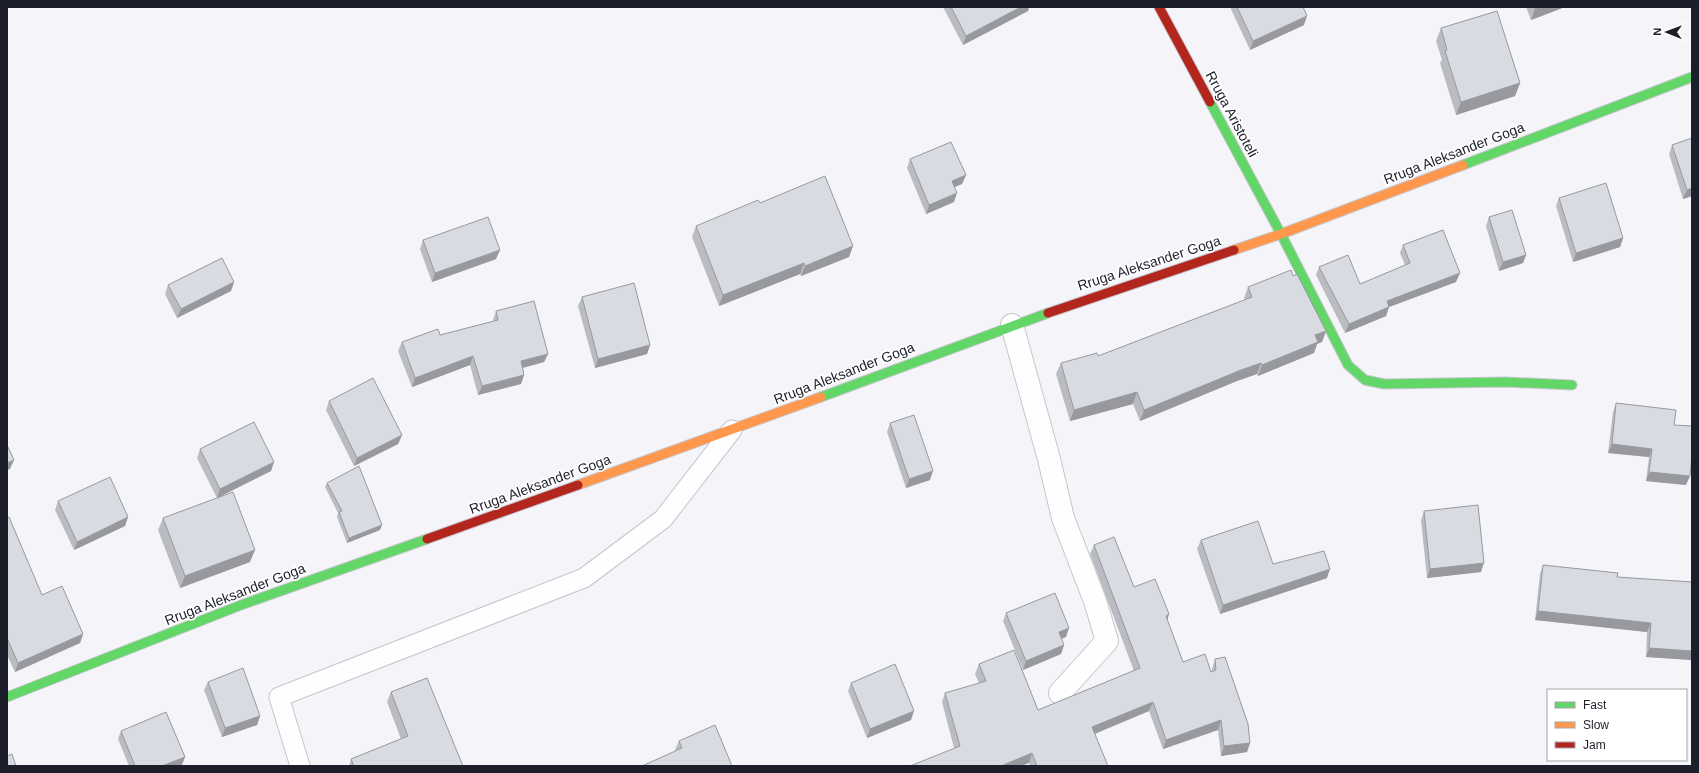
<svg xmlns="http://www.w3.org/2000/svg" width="1699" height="773" font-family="Arial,sans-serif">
<rect width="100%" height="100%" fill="#f5f5f9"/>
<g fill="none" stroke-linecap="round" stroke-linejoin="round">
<g stroke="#c5c6cd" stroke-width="21">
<polyline id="lane" points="300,766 279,697 584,578 663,519 732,430"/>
</g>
<g stroke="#c5c6cd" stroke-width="24">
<polyline id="street" points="1012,325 1049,459 1063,518 1095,601 1107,641 1060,693"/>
</g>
<g stroke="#c5c6cd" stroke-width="11">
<g id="fast">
<polyline points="1210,102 1281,234 1348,365 1365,380 1384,384 1505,382 1572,385"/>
<polyline points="1463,165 1692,77"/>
<polyline points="821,397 1048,313"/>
<polyline points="7,697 241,605 427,539"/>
</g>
</g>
<g stroke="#c5c6cd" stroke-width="11">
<g id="slow">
<polyline points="1234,250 1281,234 1463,165"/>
<polyline points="578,485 821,397"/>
</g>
</g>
<g stroke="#c5c6cd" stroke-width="11">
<g id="jam">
<polyline points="1159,7 1210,102"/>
<polyline points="1048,313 1234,250"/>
<polyline points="427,539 578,485"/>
</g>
</g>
<use href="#lane" stroke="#fefefe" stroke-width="19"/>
<use href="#street" stroke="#fefefe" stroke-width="22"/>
<use href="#fast" stroke="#63d668" stroke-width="9"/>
<use href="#slow" stroke="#ff974d" stroke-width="9"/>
<use href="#jam" stroke="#b3261e" stroke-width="9"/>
</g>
<g fill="#bbbcc2">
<polygon points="943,7 1029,7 1028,11 963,45"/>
<polygon points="1230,7 1303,7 1304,25 1250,50"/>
<polygon points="1526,7 1565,7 1531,20"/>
<polygon points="1441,28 1520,83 1515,96 1456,115 1440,63 1442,60 1436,41"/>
<polygon points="1672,145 1692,196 1683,199 1669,154"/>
<polygon points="910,159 966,175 962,184 955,187 954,202 926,214 907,168"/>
<polygon points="1559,198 1623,238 1620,247 1573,262 1556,206"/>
<polygon points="760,203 853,246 849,257 801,276 800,274 719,306 692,237 696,226"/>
<polygon points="1489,217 1526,255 1523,263 1499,271 1486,226"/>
<polygon points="423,240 496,259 432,282 420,249"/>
<polygon points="1403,245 1456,282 1389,307 1386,316 1345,333 1316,275 1319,267 1360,284 1405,265 1400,253"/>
<polygon points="1293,276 1326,331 1322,342 1317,344 1314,353 1258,376 1257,374 1237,381 1140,421 1133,404 1070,421 1056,374 1061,363 1098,356 1245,300 1244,298 1248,287"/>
<polygon points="234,282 231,291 177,318 165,294 168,285"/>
<polygon points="582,297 650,345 647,354 595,368 578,306"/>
<polygon points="496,311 548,354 544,362 523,368 524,375 521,384 478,395 470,365 412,387 398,351 402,342 440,335 494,321 493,320"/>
<polygon points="329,401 402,435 398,444 354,466 326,410"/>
<polygon points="1616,403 1674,425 1686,485 1646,481 1649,457 1608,453 1613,412"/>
<polygon points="890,423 930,480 906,488 887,432"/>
<polygon points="200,449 274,462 271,471 221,496 250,562 180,588 158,530 163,518 217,498 197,458"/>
<polygon points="327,483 380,530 347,543 337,517 338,513 325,487"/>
<polygon points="58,501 128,517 125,526 74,550 55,510"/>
<polygon points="1424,511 1481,572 1427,578 1421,520"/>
<polygon points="7,518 42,595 83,634 80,643 15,672 7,655"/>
<polygon points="1201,540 1273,564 1327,578 1220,614 1197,549"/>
<polygon points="1094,545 1134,587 1169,614 1167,620 1183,662 1211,672 1212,672 1212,669 1215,659 1250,743 1247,752 1221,756 1218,730 1163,749 1149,711 1095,734 1108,766 1030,766 1029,763 954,748 942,702 945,693 979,683 975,674 979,664 1038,710 1134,671 1090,554"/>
<polygon points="1543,565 1617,577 1692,582 1692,660 1646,657 1647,632 1535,620 1540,574"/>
<polygon points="1006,613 1066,637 1061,639 1064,645 1061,654 1023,670 1003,621"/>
<polygon points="208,682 260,716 257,725 222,737 204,690"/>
<polygon points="851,683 911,720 867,738 848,691"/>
<polygon points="391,692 463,766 349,766 351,759 401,739 387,702"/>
<polygon points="121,731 182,765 179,766 129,766 118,739"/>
<polygon points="679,741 732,766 676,751 675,750"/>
</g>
<g fill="#98999e">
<polygon points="1021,7 1029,7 1028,11 963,45 966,36"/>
<polygon points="1540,7 1565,7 1531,20 1535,9"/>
<polygon points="1307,16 1304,25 1250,50 1253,41"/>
<polygon points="1520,83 1515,96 1456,115 1461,102"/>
<polygon points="966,175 962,184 949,189 952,181"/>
<polygon points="1692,188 1692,196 1683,199 1687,190"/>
<polygon points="957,193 954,202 926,214 929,205"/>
<polygon points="1623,238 1620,247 1573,262 1576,253"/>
<polygon points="853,246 849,257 801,276 805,266"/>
<polygon points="500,250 496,259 432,282 435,273"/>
<polygon points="1526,255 1523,263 1499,271 1503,262"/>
<polygon points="804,263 800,274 719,306 723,295"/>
<polygon points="1460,273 1456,282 1389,307 1386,316 1345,333 1349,324 1387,301"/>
<polygon points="234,282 231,291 177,318 181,309"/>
<polygon points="1326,331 1322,342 1317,344 1314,353 1258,376 1262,365 1315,335"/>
<polygon points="650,345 647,354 595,368 598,359"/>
<polygon points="548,354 544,362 518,369 521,361"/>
<polygon points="473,356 470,365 412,387 415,378"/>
<polygon points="1261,363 1257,374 1237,381 1140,421 1144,410 1241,370"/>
<polygon points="524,375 521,384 478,395 482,386"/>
<polygon points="1137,392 1133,404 1070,421 1074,410"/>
<polygon points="402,435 398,444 354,466 357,458"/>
<polygon points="1612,444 1652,449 1649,457 1608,453"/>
<polygon points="14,460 10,469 7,470 7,463"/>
<polygon points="274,462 271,471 217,498 220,489"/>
<polygon points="933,471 930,480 906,488 909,479"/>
<polygon points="1649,472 1690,476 1686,485 1646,481"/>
<polygon points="128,517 125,526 74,550 77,542"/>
<polygon points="382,525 380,530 347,543 349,538"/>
<polygon points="255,550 250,562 180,588 185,576"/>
<polygon points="1484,563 1481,572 1427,578 1430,569"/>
<polygon points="1330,569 1327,578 1220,614 1223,605"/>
<polygon points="1538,611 1651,623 1647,632 1535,620"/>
<polygon points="1169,614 1166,624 1166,616"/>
<polygon points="1069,628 1066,637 1055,641 1059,632"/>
<polygon points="83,634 80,643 15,672 18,663"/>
<polygon points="1064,645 1061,654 1023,670 1026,661"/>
<polygon points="1649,648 1692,651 1692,660 1646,657"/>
<polygon points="1153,702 1149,711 1089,736 1092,727"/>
<polygon points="914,711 911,720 867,738 870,729"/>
<polygon points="260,716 257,725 222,737 225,728"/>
<polygon points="1221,720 1218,730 1163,749 1166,740"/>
<polygon points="1250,743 1247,752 1221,756 1224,746"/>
<polygon points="1032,753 1029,763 1021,766 1001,766"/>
<polygon points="185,757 182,765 179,766 162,766"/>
</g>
<g fill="#d9dbe2" stroke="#98999e">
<polygon points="951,7 1021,7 966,36"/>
<polygon points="1237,7 1303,7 1307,16 1253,41"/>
<polygon points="1534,7 1540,7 1535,9"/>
<polygon points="1497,11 1520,83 1461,102 1445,51 1447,50 1441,28"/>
<polygon points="1692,138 1692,188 1687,190 1672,145"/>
<polygon points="951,142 966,175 952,181 957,193 929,205 910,159"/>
<polygon points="825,176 853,246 805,266 804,263 723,295 696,226 758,200 760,203"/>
<polygon points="1606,183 1623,238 1576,253 1559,198"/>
<polygon points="1512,210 1526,255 1503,262 1489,217"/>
<polygon points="488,217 500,250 435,273 423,240"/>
<polygon points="1443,230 1460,273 1387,301 1389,307 1349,324 1319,267 1348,255 1360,284 1410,263 1403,245"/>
<polygon points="222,258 234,282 181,309 168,285"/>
<polygon points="1291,270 1293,276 1297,274 1326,331 1315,335 1318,342 1262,365 1261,363 1241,370 1144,410 1137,392 1074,410 1061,363 1097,353 1098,356 1252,297 1248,287"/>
<polygon points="634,283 650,345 598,359 582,297"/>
<polygon points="534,301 548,354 521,361 524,375 482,386 473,356 415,378 402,342 438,329 440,335 498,320 496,311"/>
<polygon points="373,378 402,435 357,458 329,401"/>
<polygon points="1616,403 1676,410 1674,425 1692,426 1692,455 1690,476 1649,472 1652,449 1612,444"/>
<polygon points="914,415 933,471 909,479 890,423"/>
<polygon points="254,422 274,462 220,489 200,449"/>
<polygon points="7,445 14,460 7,463"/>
<polygon points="359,466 382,525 349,538 339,512 342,511 327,483"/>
<polygon points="110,477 128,517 77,542 58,501"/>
<polygon points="233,492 255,550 185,576 163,518"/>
<polygon points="1478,505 1484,563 1430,569 1424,511"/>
<polygon points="9,517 42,595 62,586 83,634 18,663 7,638 7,518"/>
<polygon points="1258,521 1273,564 1324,551 1330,569 1223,605 1201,540"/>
<polygon points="1114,537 1134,587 1155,579 1169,614 1166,616 1183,662 1205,654 1211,672 1216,670 1215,659 1225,657 1248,724 1250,743 1224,746 1221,720 1166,740 1153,702 1092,727 1108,766 1037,766 1032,753 1001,766 910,766 960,746 945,693 986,681 979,664 1014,650 1038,710 1140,668 1094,545"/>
<polygon points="1543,565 1618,573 1617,577 1692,582 1692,651 1649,648 1651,623 1538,611"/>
<polygon points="1055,593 1069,628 1059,632 1064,645 1026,661 1006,613"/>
<polygon points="895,664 914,711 870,729 851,683"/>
<polygon points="243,668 260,716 225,728 208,682"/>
<polygon points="427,678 463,766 354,766 351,759 408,736 391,692"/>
<polygon points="166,712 185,757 162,766 135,766 121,731"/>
<polygon points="715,725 732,766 642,766 682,748 679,741"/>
<polygon points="12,754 16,766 7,766 7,756"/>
</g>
<g text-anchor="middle" stroke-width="3.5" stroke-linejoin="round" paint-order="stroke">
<g font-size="14" fill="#1c1f2a" stroke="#fff">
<text transform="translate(1232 114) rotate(62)" y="5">Rruga Aristoteli</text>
<text transform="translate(1454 153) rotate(-21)" y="5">Rruga Aleksander Goga</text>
<text transform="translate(1149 263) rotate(-18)" y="5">Rruga Aleksander Goga</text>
<text transform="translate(844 373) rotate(-21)" y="5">Rruga Aleksander Goga</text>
<text transform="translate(540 484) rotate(-20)" y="5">Rruga Aleksander Goga</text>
<text transform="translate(235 594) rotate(-21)" y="5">Rruga Aleksander Goga</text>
</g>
</g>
<rect width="1699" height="773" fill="none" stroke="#1c1f2a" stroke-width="16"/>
<rect x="1547" y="689" width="140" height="72" fill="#ffffff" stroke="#a4a5aa"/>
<rect x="1555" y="702" width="20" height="6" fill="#63d668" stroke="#a4a5aa"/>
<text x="1583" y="709" font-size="12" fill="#1c1f2a">Fast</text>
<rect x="1555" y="722" width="20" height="6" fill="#ff974d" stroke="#a4a5aa"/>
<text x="1583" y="729" font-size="12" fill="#1c1f2a">Slow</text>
<rect x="1555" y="742" width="20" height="6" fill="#b3261e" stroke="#a4a5aa"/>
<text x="1583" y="749" font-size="12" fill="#1c1f2a">Jam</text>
<g transform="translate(1667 32) rotate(271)" stroke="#ffffff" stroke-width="3" paint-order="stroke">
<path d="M0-3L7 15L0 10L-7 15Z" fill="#1c1f2a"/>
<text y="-6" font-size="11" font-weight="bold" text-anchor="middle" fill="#1c1f2a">N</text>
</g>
</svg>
